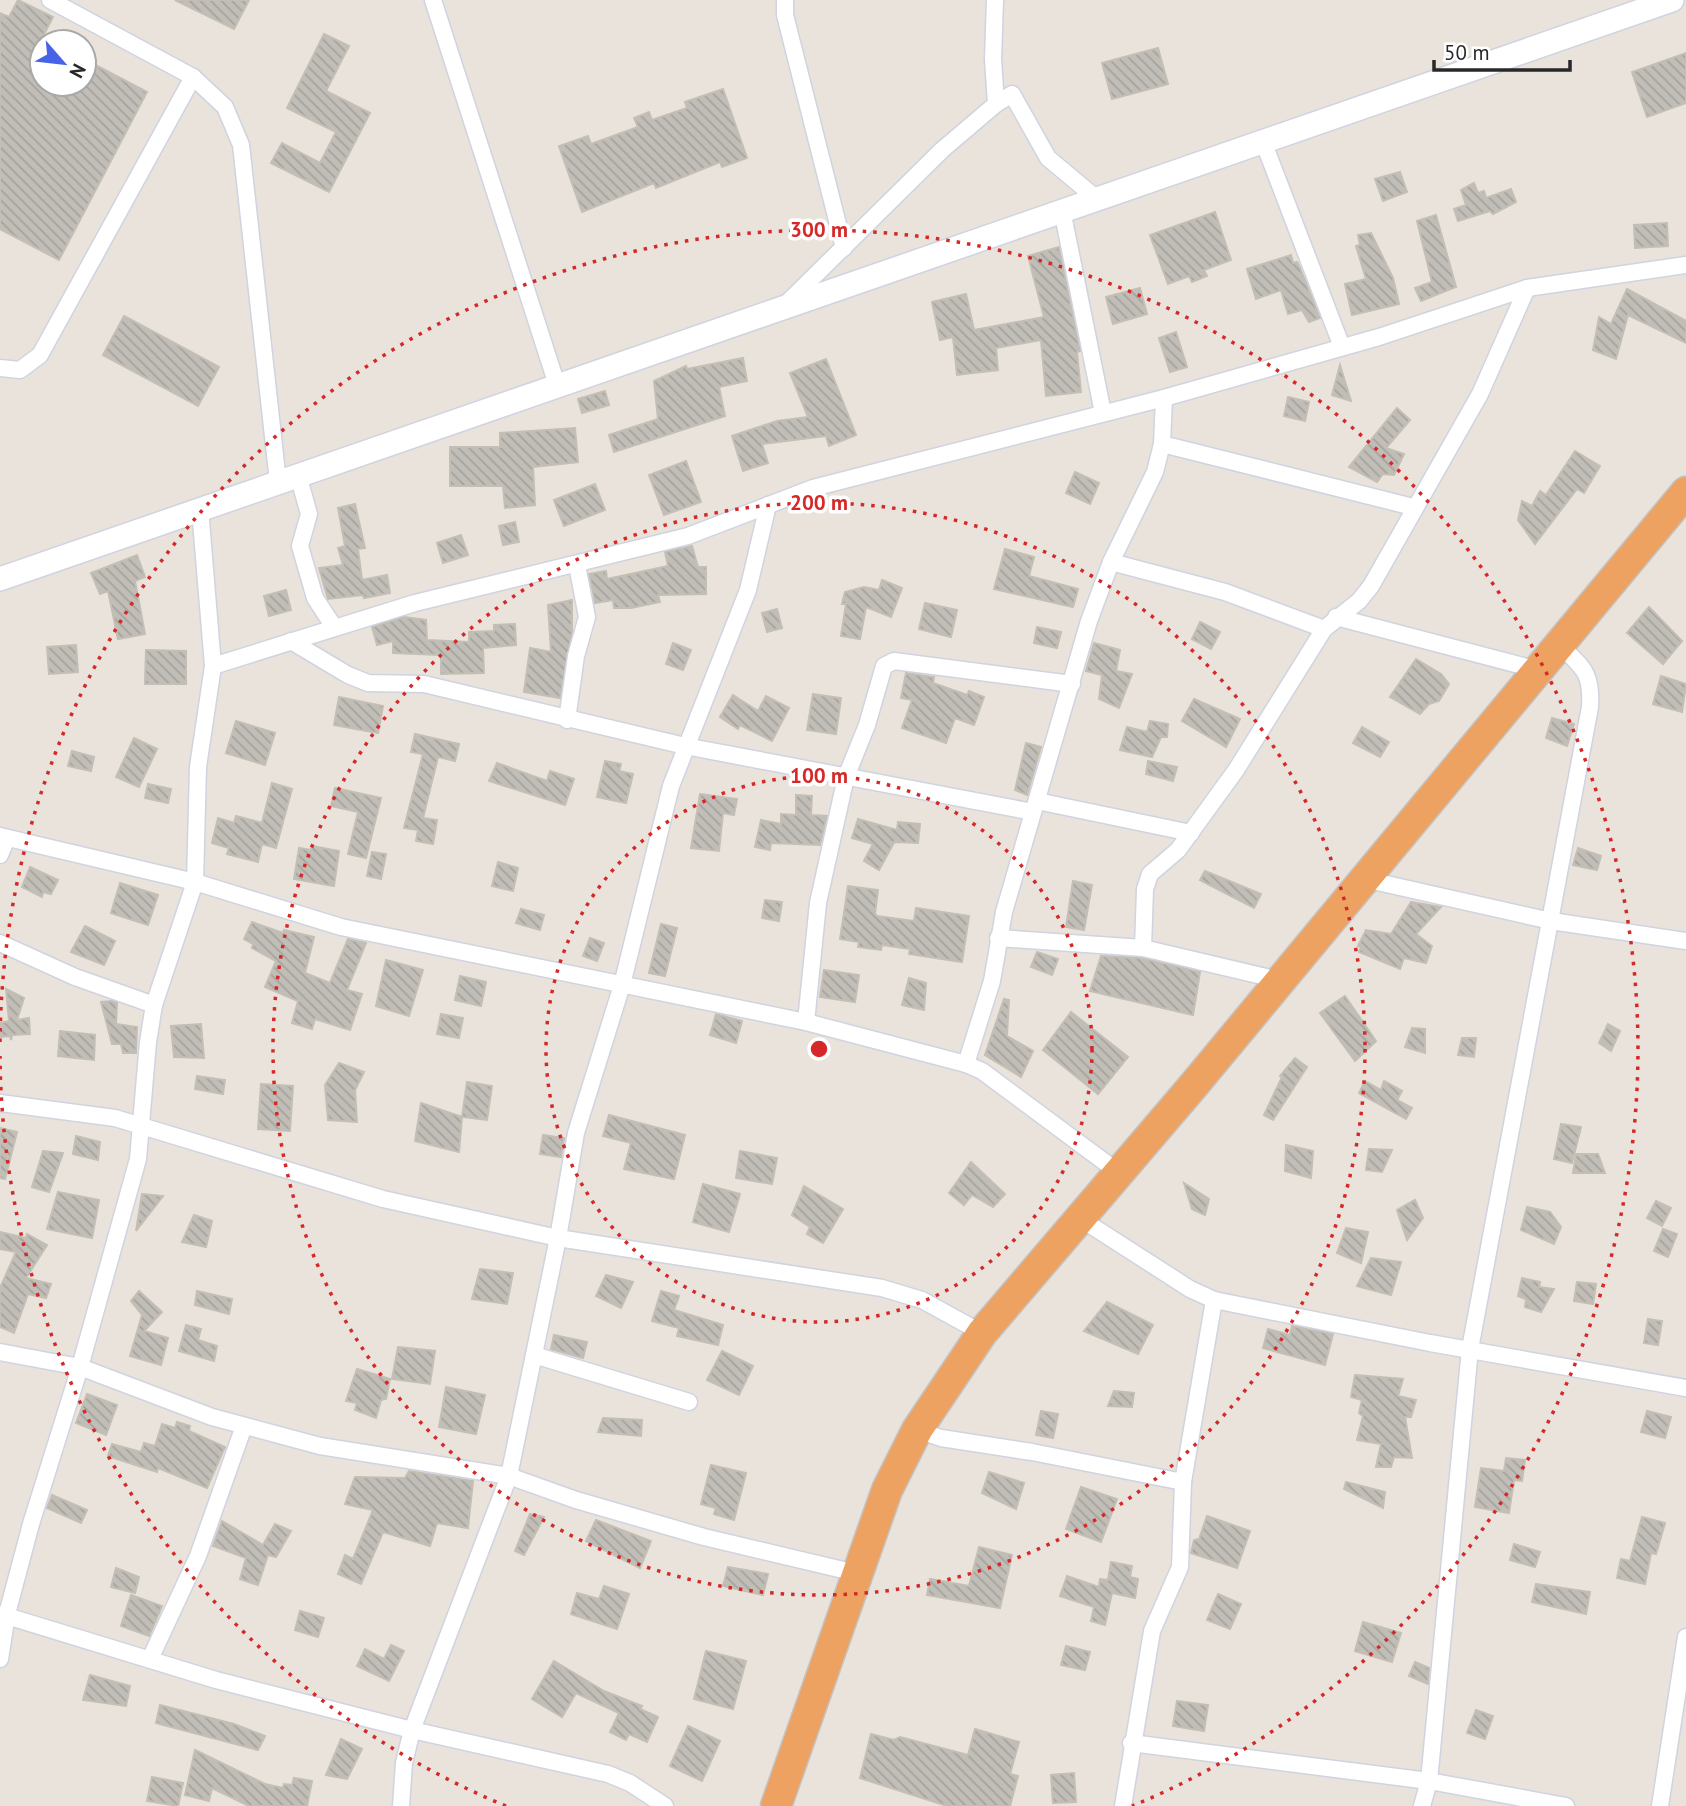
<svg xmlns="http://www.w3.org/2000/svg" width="1686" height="1806" font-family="'PT Sans',sans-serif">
<defs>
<pattern id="building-back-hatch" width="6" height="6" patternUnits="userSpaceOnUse" patternTransform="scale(1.75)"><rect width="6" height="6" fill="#c1bdb7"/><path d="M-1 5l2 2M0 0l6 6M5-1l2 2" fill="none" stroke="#a6a29d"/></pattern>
</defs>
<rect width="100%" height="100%" fill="#e9e3db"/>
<g fill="url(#building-back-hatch)" stroke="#c4bfb5" stroke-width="2">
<polygon points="18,0 53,17 42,38 42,84 84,84 84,59 147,92 59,260 0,229 0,13 9,17"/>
<polygon points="175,0 249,0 234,29"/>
<polygon points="324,34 349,46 326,91 370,113 329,192 271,163 282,143 320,163 336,132 287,108"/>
<polygon points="1158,48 1168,84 1112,99 1102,63"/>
<polygon points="1686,53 1686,103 1647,117 1632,72"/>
<polygon points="723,89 747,158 722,167 720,162 656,188 654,183 582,212 559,146 588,136 591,144 638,127 634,118 649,112 652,120 687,108 685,102"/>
<polygon points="1400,172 1407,192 1383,201 1375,179"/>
<polygon points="1474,183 1478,193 1484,191 1486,198 1511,189 1516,202 1493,214 1490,211 1458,221 1454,209 1466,205 1461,190"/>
<polygon points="1215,212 1231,260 1204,270 1207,276 1192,282 1189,276 1168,284 1150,235"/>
<polygon points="1436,215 1456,287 1421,301 1415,288 1432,282 1417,221"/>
<polygon points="1667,223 1668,246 1635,248 1634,225"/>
<polygon points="1371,233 1393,278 1399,304 1352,315 1345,284 1366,279 1356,246 1360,245 1358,235"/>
<polygon points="1059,247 1080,351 1077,352 1081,392 1046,396 1041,340 996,348 998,370 957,375 953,337 940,340 932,302 966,294 974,330 1044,317 1028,256"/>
<polygon points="1291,255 1293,263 1297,262 1300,268 1320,318 1309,322 1302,310 1288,314 1281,290 1256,299 1247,269"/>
<polygon points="1140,288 1147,314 1113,324 1106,297"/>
<polygon points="1627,289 1686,321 1686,343 1628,315 1616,359 1593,350 1599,317 1611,324"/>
<polygon points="124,316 219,367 198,406 103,355"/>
<polygon points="1176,332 1187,367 1170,372 1159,338"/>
<polygon points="743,358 747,381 719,387 725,416 614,452 609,435 658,419 654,381 686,366 687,369"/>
<polygon points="826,359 856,435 829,446 826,436 762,444 768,463 743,471 732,436 777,421 808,417 790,373"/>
<polygon points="1340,365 1351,401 1332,395"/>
<polygon points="605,391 609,405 582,413 578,399"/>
<polygon points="1288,397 1309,402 1305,421 1284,416"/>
<polygon points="1397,408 1410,420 1386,448 1404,454 1394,475 1383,474 1377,482 1349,467"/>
<polygon points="575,428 578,462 533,467 535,505 505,508 503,486 450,486 450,447 500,447 500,433"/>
<polygon points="1575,451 1600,466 1584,493 1577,489 1535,544 1518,520 1522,501 1532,506 1540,491 1546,495"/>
<polygon points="686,461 701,502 664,515 649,475"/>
<polygon points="1075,472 1099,483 1090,504 1066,493"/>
<polygon points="595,484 605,510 564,526 554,500"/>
<polygon points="355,504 365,548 358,549 362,580 387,575 390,593 364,598 363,595 328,599 319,568 343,565 338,548 345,546 338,508"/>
<polygon points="515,522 519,542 503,545 499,526"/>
<polygon points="461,535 468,555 443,563 437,543"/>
<polygon points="692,546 698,567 706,567 706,594 658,595 660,602 631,608 614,608 613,600 595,603 589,574 606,571 607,579 668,566 665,552"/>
<polygon points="1005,549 1034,557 1029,576 1078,589 1073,607 994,589"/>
<polygon points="137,555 145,577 135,581 145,634 118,639 108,591 100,594 91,573"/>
<polygon points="882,580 902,588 891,617 866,607 860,639 841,636 846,604 842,604 845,592 864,587 879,590"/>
<polygon points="286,590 291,610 269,616 264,596"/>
<polygon points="572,600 572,632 560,698 524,692 530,648 551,652 548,605"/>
<polygon points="925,603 957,610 951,637 919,629"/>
<polygon points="1649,607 1682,641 1663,664 1627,633"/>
<polygon points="777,609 782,628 767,632 762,613"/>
<polygon points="404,617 426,620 427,640 469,642 469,632 494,631 494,625 515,624 516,645 483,648 484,673 441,674 441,655 393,653 393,641 377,645 372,627"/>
<polygon points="1200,622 1220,632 1211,649 1192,639"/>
<polygon points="1037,627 1061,632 1057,648 1034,643"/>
<polygon points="673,643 691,650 683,670 666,664"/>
<polygon points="1094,643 1120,650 1116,671 1132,674 1119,708 1099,699 1102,675 1086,671"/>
<polygon points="76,645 78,672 49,674 47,647"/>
<polygon points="146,650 186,651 186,684 145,684"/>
<polygon points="1416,659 1441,674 1449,684 1439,701 1429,704 1420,714 1390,697"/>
<polygon points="906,673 934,677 933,683 967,695 969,691 984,697 974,725 955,718 946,743 902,728 912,700 901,698"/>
<polygon points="1661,676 1686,684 1682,712 1653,704"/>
<polygon points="813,694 841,698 836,734 807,730"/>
<polygon points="733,695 758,711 766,696 789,708 772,741 740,725 738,729 720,717"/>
<polygon points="339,697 383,706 378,733 334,725"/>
<polygon points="1194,699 1240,719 1226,747 1182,721"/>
<polygon points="1552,718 1574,724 1567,746 1546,738"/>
<polygon points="236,721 275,733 265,765 226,753"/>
<polygon points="1150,721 1168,724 1167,737 1161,737 1152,757 1120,750 1127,727 1147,732"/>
<polygon points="1362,727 1389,742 1380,757 1353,743"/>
<polygon points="415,734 459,744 455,761 438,757 423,818 437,820 433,844 416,841 418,830 404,828 423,754 411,752"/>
<polygon points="134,738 157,749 139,787 116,777"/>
<polygon points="1026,743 1041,747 1027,795 1015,790"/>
<polygon points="72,751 94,757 91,771 68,766"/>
<polygon points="605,761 621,764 619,771 633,774 626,803 597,797"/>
<polygon points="1148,761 1177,767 1173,781 1146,774"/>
<polygon points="497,763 547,781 550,771 574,779 565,805 489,781"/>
<polygon points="272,783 292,789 276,848 262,844 258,862 227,854 229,848 212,843 218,818 234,823 236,816 262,823"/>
<polygon points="148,784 171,789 168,803 145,798"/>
<polygon points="335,788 381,798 366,858 348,854 358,812 331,806"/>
<polygon points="700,794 737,799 734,815 723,813 719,851 691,848"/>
<polygon points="796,795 812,796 811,815 827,816 820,845 771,843 770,850 755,847 761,820 781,824 781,814 796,815"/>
<polygon points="858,819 897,830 898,822 920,824 918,843 896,842 897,837 879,870 864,861 873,844 852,838"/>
<polygon points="312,846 339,851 334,886 294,879 299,848 311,850"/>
<polygon points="1578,848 1601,856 1597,870 1573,865"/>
<polygon points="372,852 386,854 381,879 367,876"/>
<polygon points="498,862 518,868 513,891 492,886"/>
<polygon points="30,867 58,880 51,894 43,892 42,897 22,887"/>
<polygon points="1205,871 1261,894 1254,908 1200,880"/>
<polygon points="1073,881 1092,885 1084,930 1066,927"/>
<polygon points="120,883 158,895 148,925 111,913"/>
<polygon points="848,886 878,890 875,914 877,916 914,921 916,908 969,916 962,962 909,954 910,949 882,945 881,950 858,947 859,942 840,939"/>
<polygon points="765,900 782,902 779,921 762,918"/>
<polygon points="1411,902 1441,907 1416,934 1432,946 1426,963 1404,958 1400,969 1359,952 1361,947 1358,946 1366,930 1391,934"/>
<polygon points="521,909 544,915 540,930 516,923"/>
<polygon points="252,922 283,933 284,930 314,937 305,973 330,983 348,939 366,943 347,990 362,994 350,1030 315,1019 312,1029 292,1023 298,1001 265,987 276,961 252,948 253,944 244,939"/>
<polygon points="661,924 677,928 665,976 649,973"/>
<polygon points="85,926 115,941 104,965 71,952"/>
<polygon points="590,938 604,943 597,961 583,956"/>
<polygon points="1037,952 1058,959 1052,975 1031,967"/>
<polygon points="1101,956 1141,958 1200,972 1193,1015 1090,991"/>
<polygon points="386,960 423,970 409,1016 376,1006"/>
<polygon points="824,970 859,975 855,1002 820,997"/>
<polygon points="460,976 486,982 481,1006 455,1000"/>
<polygon points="909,978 926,983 924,1010 902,1005"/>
<polygon points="6,989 24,998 17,1020 29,1018 30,1034 12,1035 11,1040 10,1036 0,1037 0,1023 9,1021"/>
<polygon points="1345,996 1376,1041 1355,1061 1320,1013"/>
<polygon points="1004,999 1009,1000 1007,1036 1033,1051 1021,1077 985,1055"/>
<polygon points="113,1001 117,1003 116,1024 137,1027 136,1053 123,1053 121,1044 112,1044 101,1002"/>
<polygon points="1071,1012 1128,1057 1098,1094 1043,1050"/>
<polygon points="441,1014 463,1018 459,1038 437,1034"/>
<polygon points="716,1014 742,1021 736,1043 710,1035"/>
<polygon points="201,1024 204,1058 174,1057 171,1026"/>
<polygon points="1608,1024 1620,1031 1611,1051 1599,1043"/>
<polygon points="1412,1028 1425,1029 1425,1053 1405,1047"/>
<polygon points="60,1031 95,1035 94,1060 58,1056"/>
<polygon points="1462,1038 1476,1038 1474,1057 1458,1055"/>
<polygon points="1295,1058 1307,1067 1273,1120 1264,1115 1282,1077 1280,1076"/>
<polygon points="339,1063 364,1072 355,1090 357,1122 328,1120 325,1085"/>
<polygon points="197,1076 225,1080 223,1094 195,1089"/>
<polygon points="1365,1081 1381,1090 1384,1081 1402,1091 1397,1100 1412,1108 1406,1119 1359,1093"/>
<polygon points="467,1082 492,1086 487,1120 462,1117"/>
<polygon points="261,1084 293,1086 290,1131 258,1129"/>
<polygon points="421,1103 462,1117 459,1152 415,1141"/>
<polygon points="609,1115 685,1135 674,1179 624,1169 631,1143 603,1136"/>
<polygon points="1561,1124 1581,1127 1572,1163 1554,1159"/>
<polygon points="0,1128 17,1132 5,1179 0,1178"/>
<polygon points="543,1135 564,1138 561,1157 540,1154"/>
<polygon points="76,1136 100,1142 98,1160 73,1154"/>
<polygon points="1286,1145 1313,1151 1311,1178 1285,1171"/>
<polygon points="1369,1149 1392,1150 1382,1172 1366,1170"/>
<polygon points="43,1151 63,1153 49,1192 32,1187"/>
<polygon points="740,1151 777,1158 772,1184 736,1178"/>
<polygon points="1576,1154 1598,1154 1605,1173 1573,1173"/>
<polygon points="971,1162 1005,1194 993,1207 972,1195 964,1205 949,1193"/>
<polygon points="1184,1183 1209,1199 1205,1215 1192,1209"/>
<polygon points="703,1184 740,1194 729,1232 693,1222"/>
<polygon points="804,1186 843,1209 823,1243 807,1234 810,1227 792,1215"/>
<polygon points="58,1192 99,1200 92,1238 47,1229"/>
<polygon points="142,1194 163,1196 136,1231"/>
<polygon points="1415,1200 1423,1218 1407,1240 1397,1210"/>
<polygon points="1656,1201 1671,1208 1662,1226 1647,1218"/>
<polygon points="1527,1207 1550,1212 1561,1227 1554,1244 1521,1230"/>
<polygon points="194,1215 212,1221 206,1247 182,1242"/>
<polygon points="1346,1228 1368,1232 1361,1263 1337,1253"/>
<polygon points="1663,1229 1677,1234 1668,1257 1654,1251"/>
<polygon points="0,1232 26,1238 27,1234 47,1245 26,1278 51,1284 46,1298 28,1294 14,1333 0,1327 0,1288 16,1252 0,1249"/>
<polygon points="1371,1258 1401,1262 1391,1295 1357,1286"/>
<polygon points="480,1269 513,1273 507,1304 472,1299"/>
<polygon points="606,1275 633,1282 621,1308 596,1296"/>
<polygon points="1522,1278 1540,1282 1539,1287 1554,1289 1541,1312 1525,1307 1526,1299 1518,1296"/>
<polygon points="1577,1282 1596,1284 1593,1304 1574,1301"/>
<polygon points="139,1291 162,1312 144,1331 168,1338 161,1365 130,1356 142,1315 131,1301"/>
<polygon points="197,1291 232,1299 229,1314 195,1305"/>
<polygon points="661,1291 679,1296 674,1310 723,1325 718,1345 677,1336 679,1328 652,1321"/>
<polygon points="1107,1302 1153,1325 1138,1354 1084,1331"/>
<polygon points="1648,1319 1662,1321 1658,1345 1644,1343"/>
<polygon points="186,1325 201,1329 198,1340 217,1346 214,1361 179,1351"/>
<polygon points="1292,1326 1333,1334 1325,1365 1263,1348 1268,1329 1290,1335"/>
<polygon points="554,1335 587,1342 583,1358 551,1349"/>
<polygon points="398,1347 435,1351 430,1384 392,1379"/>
<polygon points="722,1351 753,1366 739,1395 707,1380"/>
<polygon points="357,1369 390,1379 386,1399 381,1400 376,1418 355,1410 357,1403 346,1401"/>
<polygon points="1355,1375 1403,1379 1398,1396 1416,1400 1411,1417 1405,1417 1412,1458 1394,1457 1391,1467 1376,1467 1381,1444 1357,1440 1363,1416 1359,1413 1362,1400 1351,1397"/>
<polygon points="446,1387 485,1395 476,1434 439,1427"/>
<polygon points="1114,1391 1134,1393 1132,1407 1108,1406"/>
<polygon points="87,1394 117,1405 106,1435 76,1423"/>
<polygon points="1041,1411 1058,1414 1053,1438 1036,1435"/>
<polygon points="1647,1411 1671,1417 1665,1438 1641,1432"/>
<polygon points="603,1418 642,1420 641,1436 598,1432"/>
<polygon points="177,1422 190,1426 189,1431 225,1447 207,1488 158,1468 157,1472 108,1456 112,1444 141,1452 144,1443 155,1446 162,1424 175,1428"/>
<polygon points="1506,1458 1525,1460 1522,1481 1514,1480 1509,1513 1475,1507 1481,1468 1504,1471"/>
<polygon points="711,1465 746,1473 734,1520 714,1514 716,1508 701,1504"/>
<polygon points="409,1471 473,1481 468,1528 437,1523 430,1546 383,1532 361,1584 338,1574 345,1555 353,1559 373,1510 345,1504 355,1477 405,1478"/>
<polygon points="989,1472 1024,1483 1016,1509 982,1493"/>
<polygon points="1346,1482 1385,1492 1383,1508 1344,1489"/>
<polygon points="1081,1487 1117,1499 1101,1542 1066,1529"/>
<polygon points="52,1495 87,1510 81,1523 47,1508"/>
<polygon points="530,1514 544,1517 524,1555 515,1551"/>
<polygon points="1207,1516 1250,1531 1237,1568 1191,1553 1194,1540 1199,1539"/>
<polygon points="1642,1517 1665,1523 1656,1554 1651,1553 1645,1584 1617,1578 1621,1559 1630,1561"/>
<polygon points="596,1520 651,1541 640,1568 586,1541"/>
<polygon points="222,1521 263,1545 275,1524 291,1531 276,1557 268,1555 258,1585 240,1579 246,1558 213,1546"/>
<polygon points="1514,1544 1540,1552 1535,1567 1510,1560"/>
<polygon points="979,1547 1012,1555 1000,1608 927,1595 930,1579 969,1586"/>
<polygon points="1111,1562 1132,1566 1130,1577 1138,1579 1135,1598 1112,1593 1105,1625 1091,1621 1094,1607 1060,1596 1067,1576 1099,1587 1100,1579 1108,1580"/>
<polygon points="728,1567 768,1574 763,1595 723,1586"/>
<polygon points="116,1568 139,1577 135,1593 111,1587"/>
<polygon points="1536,1584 1590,1592 1586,1614 1532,1602"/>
<polygon points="604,1586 629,1594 617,1629 571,1614 577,1593 599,1599"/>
<polygon points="1218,1594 1241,1604 1230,1629 1207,1620"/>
<polygon points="131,1595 162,1606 149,1636 121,1626"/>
<polygon points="300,1611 324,1618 318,1637 295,1630"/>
<polygon points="1363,1622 1401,1633 1392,1662 1355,1651"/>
<polygon points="391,1645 404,1651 389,1681 357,1666 365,1649 384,1659"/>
<polygon points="1066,1646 1090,1652 1085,1670 1061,1665"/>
<polygon points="706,1651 746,1661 733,1709 694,1699"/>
<polygon points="554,1661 604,1691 642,1706 640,1709 658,1717 647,1742 629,1734 626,1740 610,1732 619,1713 576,1693 562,1717 532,1699"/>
<polygon points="1415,1662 1429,1668 1428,1684 1409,1676"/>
<polygon points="90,1675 130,1686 126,1706 83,1700"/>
<polygon points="1177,1701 1208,1705 1204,1731 1173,1726"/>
<polygon points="160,1705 234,1724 265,1736 258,1750 156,1723"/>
<polygon points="1476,1710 1493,1716 1485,1739 1467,1733"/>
<polygon points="688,1726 720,1741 702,1781 670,1766"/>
<polygon points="975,1729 1019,1742 1010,1774 1018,1776 1010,1806 947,1806 860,1778 871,1734 894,1740 900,1737 968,1755"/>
<polygon points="341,1739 362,1749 347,1779 326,1775"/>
<polygon points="195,1750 265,1784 283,1788 284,1784 292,1785 294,1778 312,1781 307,1806 249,1806 212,1788 209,1801 185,1795"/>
<polygon points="1074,1773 1076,1802 1053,1803 1051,1775"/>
<polygon points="152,1777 183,1783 178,1806 147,1801"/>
</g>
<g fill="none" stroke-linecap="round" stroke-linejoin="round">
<g stroke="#d0d3e0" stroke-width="19">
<g id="street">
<polyline points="50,0 193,77 225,107 241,145 278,482"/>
<polyline points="433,0 557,385"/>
<polyline points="785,0 785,15 844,248"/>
<polyline points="996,104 1012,94 1048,158 1097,199"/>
<polyline points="1263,141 1342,347"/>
<polyline points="1062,210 1103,413"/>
<polyline points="785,305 942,150 996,104 993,59 995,0"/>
<polyline points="0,368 20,370 40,355 193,77"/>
<polyline points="1162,444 1413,507"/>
<polyline points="298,475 309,514 300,546 315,598 334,627"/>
<polyline points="1111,562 1225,592 1324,629"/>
<polyline points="1336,617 1538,670"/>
<polyline points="291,641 348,675 368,683 424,684 685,746 1033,812"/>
<polyline points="213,666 415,603 688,536 813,488 1164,398 1379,337 1527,288 1686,265"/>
<polyline points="567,720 576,656 587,617 577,565"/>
<polyline points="1037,801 1191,833"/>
<polyline points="0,836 195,882 341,927 806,1022 966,1064 982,1071 1118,1172"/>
<polyline points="0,855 7,838"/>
<polyline points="1364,879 1551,921 1686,941"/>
<polyline points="998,938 1143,948 1279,980"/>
<polyline points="0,943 75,977 154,1005"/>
<polyline points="1143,948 1145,889 1150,874 1178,850 1236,770 1324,629 1359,601 1371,586 1480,394 1527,288"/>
<polyline points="806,1022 818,903 846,777 867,725 884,666 894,661 1072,684"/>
<polyline points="966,1064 992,981 1004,912 1089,621 1111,562 1155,472 1162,444 1164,398"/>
<polyline points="0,1103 115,1118 383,1199 558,1238 882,1288 922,1300 982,1333"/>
<polyline points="1081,1219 1190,1289 1214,1300 1430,1343 1686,1388"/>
<polyline points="0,1352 80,1367 212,1417 320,1446 509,1476 576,1500 704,1537 856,1573"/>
<polyline points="534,1355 689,1402"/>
<polyline points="917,1430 941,1438 1032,1452 1183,1482"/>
<polyline points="0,1614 216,1680 412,1730 608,1774 630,1783 665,1806"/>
<polyline points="0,1659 7,1614 31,1524 80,1367 138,1159 148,1042 154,1005 195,882 198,767 213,666 200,509"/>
<polyline points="150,1659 198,1556 244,1426"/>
<polyline points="1131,1743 1429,1781 1566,1806"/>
<polyline points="401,1806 404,1763 412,1730 509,1476 558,1238 576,1133 622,985 671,786 748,590 768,505"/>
<polyline points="1123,1806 1152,1631 1180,1567 1183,1482 1214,1300"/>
<path d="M1422,1806L1429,1781L1470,1349L1590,707C1592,672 1583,668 1560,645"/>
<polyline points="1660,1806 1686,1637"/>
</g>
</g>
<g stroke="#d0d3e0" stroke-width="26">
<polyline id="secondary" points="0,579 1672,0"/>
</g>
<g stroke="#c3c3c3" stroke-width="33">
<polyline id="highway" points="776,1806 887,1490 917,1430 982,1333 1193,1086 1686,492"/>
</g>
<use href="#street" stroke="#fff" stroke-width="16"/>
<use href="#secondary" stroke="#fff" stroke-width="23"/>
<use href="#highway" stroke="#eea261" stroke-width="30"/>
</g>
<g fill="none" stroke="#d62828" stroke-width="3.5" stroke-dasharray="3.5 7">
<circle cx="819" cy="1049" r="273"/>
<circle cx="819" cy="1049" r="546"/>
<path d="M506 1806A819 819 0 0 1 0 1056M0 1042A819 819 0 1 1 1132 1806"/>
</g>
<circle cx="819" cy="1049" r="10" fill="#d62828" stroke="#fff" stroke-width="3.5"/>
<g font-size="21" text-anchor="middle" font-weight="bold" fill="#d62828" stroke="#fff" stroke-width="7" stroke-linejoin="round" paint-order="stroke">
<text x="819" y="237">300 m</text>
<text x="819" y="510">200 m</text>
<text x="819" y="783">100 m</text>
</g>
<g transform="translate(63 63) rotate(118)"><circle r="33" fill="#ffffff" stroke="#a9a9a9" stroke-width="2"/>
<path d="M0-5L12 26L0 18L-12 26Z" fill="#4963e8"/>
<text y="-10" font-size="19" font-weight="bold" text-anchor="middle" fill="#282828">N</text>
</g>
<path d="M1434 60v10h136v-10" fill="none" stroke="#282828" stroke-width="3.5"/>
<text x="1444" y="60" font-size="21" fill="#282828" stroke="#ffffff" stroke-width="5" paint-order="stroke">50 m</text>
</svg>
